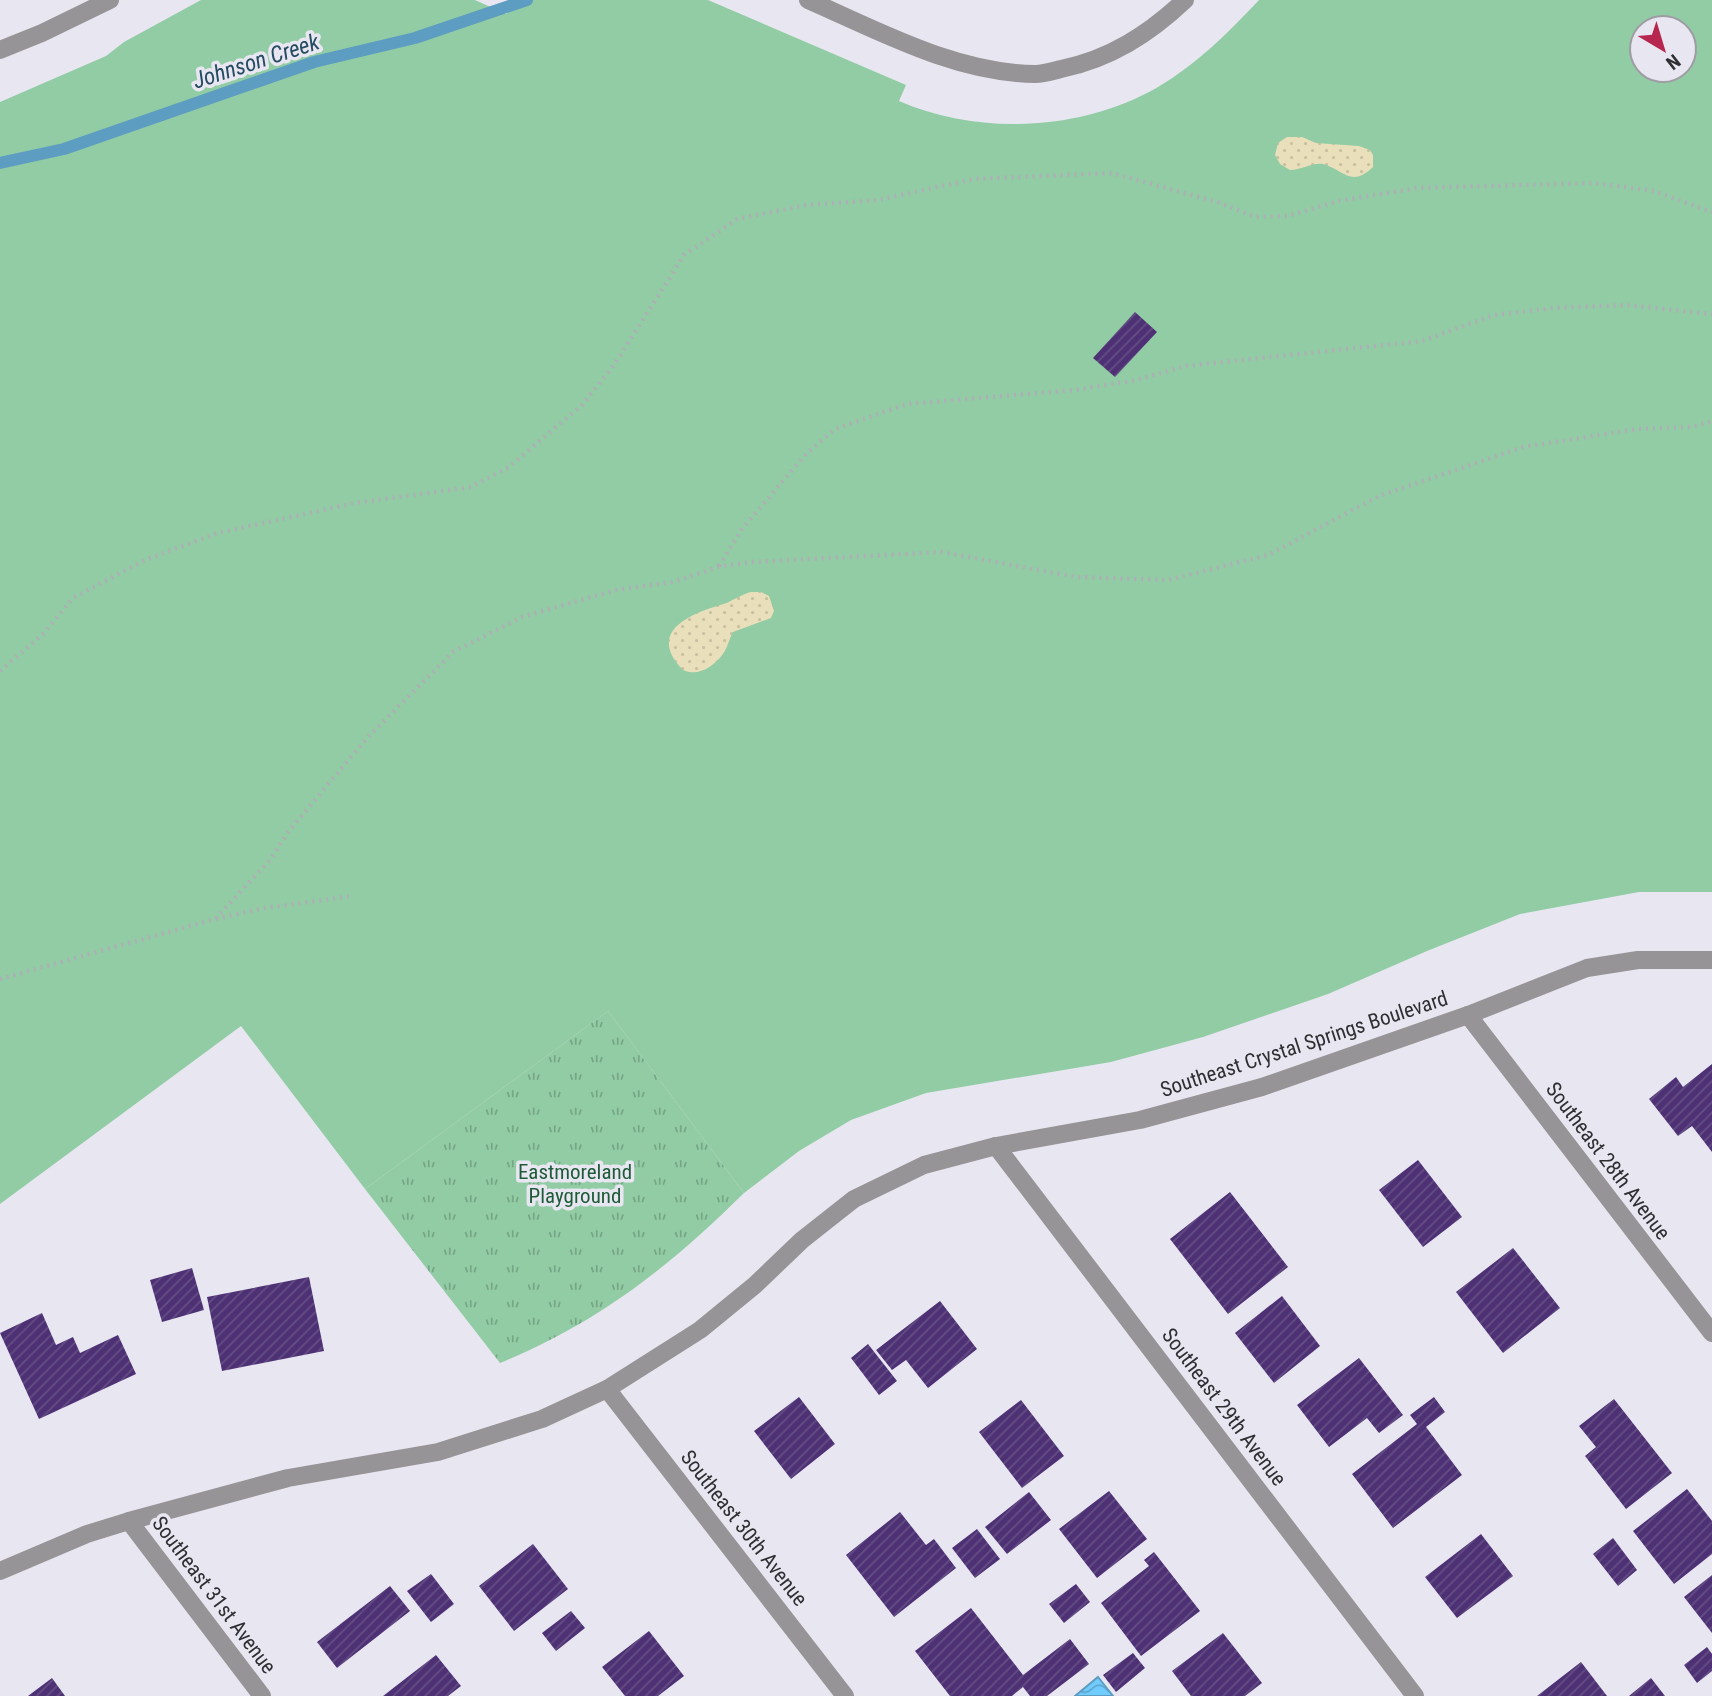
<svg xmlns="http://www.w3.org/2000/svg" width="1712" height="1696" font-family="'Roboto Condensed',sans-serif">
<defs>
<pattern id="sand-dots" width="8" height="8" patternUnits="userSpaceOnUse" patternTransform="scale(1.75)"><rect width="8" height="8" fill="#e9dfba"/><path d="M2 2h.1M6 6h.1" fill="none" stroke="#c8c0a0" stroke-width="1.8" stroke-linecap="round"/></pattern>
<pattern id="park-tufts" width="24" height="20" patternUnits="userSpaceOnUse" patternTransform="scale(1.75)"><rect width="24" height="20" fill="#91cca4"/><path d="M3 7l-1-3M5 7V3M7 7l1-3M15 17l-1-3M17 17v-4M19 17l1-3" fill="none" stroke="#77a686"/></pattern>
<pattern id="water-waves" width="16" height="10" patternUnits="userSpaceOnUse" patternTransform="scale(1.75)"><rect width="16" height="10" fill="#71ccff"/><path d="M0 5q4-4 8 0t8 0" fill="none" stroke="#5da6cf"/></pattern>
<pattern id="building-hatch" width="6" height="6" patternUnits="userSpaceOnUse" patternTransform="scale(1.75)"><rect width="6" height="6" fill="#4d3174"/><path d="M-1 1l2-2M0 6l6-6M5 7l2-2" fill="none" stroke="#644e84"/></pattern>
</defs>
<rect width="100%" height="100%" fill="#e8e7f1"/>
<path fill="#91cca4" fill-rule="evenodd" d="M201,0H475L506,14L520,0H708L906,85L899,101C979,136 1082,131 1158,87C1197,64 1228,33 1259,0H1712V892H1639L1520,914L1427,951L1328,994L1203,1037L1111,1062L926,1093L851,1120L799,1151L744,1193L608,1011L365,1189L241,1026L0,1204V102L106,56L124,42ZM1642,28H1684V70H1642Z"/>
<g fill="url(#sand-dots)">
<path d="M1287,137H1302L1316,143L1359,146L1370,150L1373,155V167C1351,188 1344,170 1323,164C1313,162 1301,170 1290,170L1280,164L1275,155L1278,143Z"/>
<path d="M751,592H761L769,596L774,611L771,618L733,632C729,639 728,647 723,654C713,667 698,677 683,670C647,633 687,615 720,605C732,602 739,595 751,592Z"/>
</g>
<path fill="url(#park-tufts)" d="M608,1011L744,1193C668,1268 599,1322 500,1363L365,1189Z"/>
<polygon fill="url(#water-waves)" stroke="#5d9dc2" stroke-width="2" points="1098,1677 1113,1696 1075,1696"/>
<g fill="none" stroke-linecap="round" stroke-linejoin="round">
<polyline stroke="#5d9dc2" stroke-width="12" points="0,163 64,149 314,62 415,38 527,0"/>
</g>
<g fill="url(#building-hatch)">
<polygon points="1135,312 1157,332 1115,377 1093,358"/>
<polygon points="1712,1064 1712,1152 1692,1126 1678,1136 1649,1099 1676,1077 1683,1087"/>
<polygon points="1418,1160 1462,1217 1423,1247 1379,1190"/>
<polygon points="1230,1192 1288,1267 1228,1314 1170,1239"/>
<polygon points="1513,1248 1560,1308 1503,1353 1456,1292"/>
<polygon points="192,1268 204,1310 162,1322 150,1280"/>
<polygon points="309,1277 324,1351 222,1371 207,1297"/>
<polygon points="1282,1296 1320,1346 1274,1383 1235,1333"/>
<polygon points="940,1301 977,1349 928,1388 906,1360 892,1370 876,1350"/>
<polygon points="42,1313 56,1345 73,1337 80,1353 118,1335 136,1374 39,1419 0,1333"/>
<polygon points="868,1344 897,1381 879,1395 851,1358"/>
<polygon points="1359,1358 1403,1415 1379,1433 1367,1418 1329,1447 1297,1405"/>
<polygon points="799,1397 835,1444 791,1479 754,1431"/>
<polygon points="1434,1397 1445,1412 1426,1427 1462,1475 1393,1528 1352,1474 1417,1424 1410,1415"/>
<polygon points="1614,1399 1672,1473 1626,1509 1585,1456 1596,1447 1579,1426"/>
<polygon points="1021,1400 1064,1456 1022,1488 979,1432"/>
<polygon points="1687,1489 1712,1521 1712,1554 1674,1584 1633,1531"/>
<polygon points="1109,1491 1147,1539 1097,1578 1059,1529"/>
<polygon points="1029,1492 1051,1520 1007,1554 985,1527"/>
<polygon points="900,1512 926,1545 934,1539 956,1568 894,1617 846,1555"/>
<polygon points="977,1529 1000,1559 975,1578 952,1548"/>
<polygon points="1481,1534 1513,1576 1457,1618 1425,1577"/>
<polygon points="1613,1538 1637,1570 1618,1586 1593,1554"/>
<polygon points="533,1544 568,1589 514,1631 479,1586"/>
<polygon points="1154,1552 1200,1611 1141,1656 1101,1603 1149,1566 1144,1560"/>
<polygon points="431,1574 454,1604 431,1622 407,1591"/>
<polygon points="1712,1575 1712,1633 1684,1597"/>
<polygon points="1076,1584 1090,1602 1064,1623 1049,1604"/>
<polygon points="390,1586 410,1611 337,1668 317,1642"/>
<polygon points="971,1608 1023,1675 1070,1639 1089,1664 1047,1696 1030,1696 1023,1687 1012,1696 950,1696 915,1651"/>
<polygon points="571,1611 585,1628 556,1651 542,1633"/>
<polygon points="649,1631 684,1676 658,1696 625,1696 602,1667"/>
<polygon points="1223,1633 1262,1683 1245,1696 1191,1696 1172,1671"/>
<polygon points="1707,1647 1712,1654 1712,1671 1697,1683 1684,1665"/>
<polygon points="1133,1653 1145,1668 1116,1692 1103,1675"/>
<polygon points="436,1655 461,1686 448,1696 383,1696"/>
<polygon points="1581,1662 1607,1696 1537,1696"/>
<polygon points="52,1678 65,1696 28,1696"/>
<polygon points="1651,1678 1665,1696 1629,1696"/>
</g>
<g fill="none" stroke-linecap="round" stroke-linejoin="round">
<g stroke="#afaeb6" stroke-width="4.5" stroke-dasharray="2 5" stroke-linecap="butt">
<polyline points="719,566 742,529 806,454 835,429 907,404 1075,390 1137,380 1185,366 1422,341 1494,315 1554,308 1627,305 1712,314"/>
<polyline points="0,671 43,634 73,598 145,560 218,533 355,503 471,487 509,467 582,405 614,365 684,255 737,219 806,205 878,200 974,179 1112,173 1217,202 1256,217 1288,216 1338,201 1418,188 1594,183 1654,191 1712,212"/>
<polyline points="216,919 259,909 351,896"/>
<polyline points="0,979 215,919 271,859 288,832 367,738 453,652 522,617 616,590 673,582 718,567 752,562 942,552 1076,577 1168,580 1268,555 1379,496 1523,447 1637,429 1692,427 1712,421"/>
</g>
<g stroke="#979497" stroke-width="18">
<path d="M808,0C879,31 955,73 1035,74C1044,74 1053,71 1061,69C1110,59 1149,34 1185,0"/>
<polyline points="0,50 42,33 110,0"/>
<polyline points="1468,1015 1712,1333"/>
<polyline points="996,1146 1415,1696"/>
<polyline points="607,1389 845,1696"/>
<polyline points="129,1521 262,1696"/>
<polyline points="0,1571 87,1534 129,1521 288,1478 438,1452 542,1419 607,1389 700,1330 755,1285 802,1240 854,1199 924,1165 996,1146 1140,1120 1262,1087 1468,1015 1587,968 1638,960 1712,960"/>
</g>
</g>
<g text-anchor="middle" stroke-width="7" stroke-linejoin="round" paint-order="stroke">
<g font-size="21" fill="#2f2e32" stroke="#e8e7f1">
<text transform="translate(1304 1044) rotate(-18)" y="7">Southeast Crystal Springs Boulevard</text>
<text transform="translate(1608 1161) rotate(53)" y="7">Southeast 28th Avenue</text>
<text transform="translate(1224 1407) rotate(53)" y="7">Southeast 29th Avenue</text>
<text transform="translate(744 1528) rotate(52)" y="7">Southeast 30th Avenue</text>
<text transform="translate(214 1595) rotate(53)" y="7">Southeast 31st Avenue</text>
</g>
<g font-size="21" fill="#1e5b38" stroke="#e8e7f1">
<text x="575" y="1179">Eastmoreland<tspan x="575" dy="24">Playground</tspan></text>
</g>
<g font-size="23" font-style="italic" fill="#254b61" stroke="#e8e7f1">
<text transform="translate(256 61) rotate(-18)" y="8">Johnson Creek</text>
</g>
</g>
<g transform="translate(1663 49) rotate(142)"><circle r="33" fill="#e8e7f1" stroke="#9e9da5" stroke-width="2"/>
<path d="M0-5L12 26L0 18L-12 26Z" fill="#b6264f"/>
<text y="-10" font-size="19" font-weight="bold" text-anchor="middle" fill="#2f2e32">N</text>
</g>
</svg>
